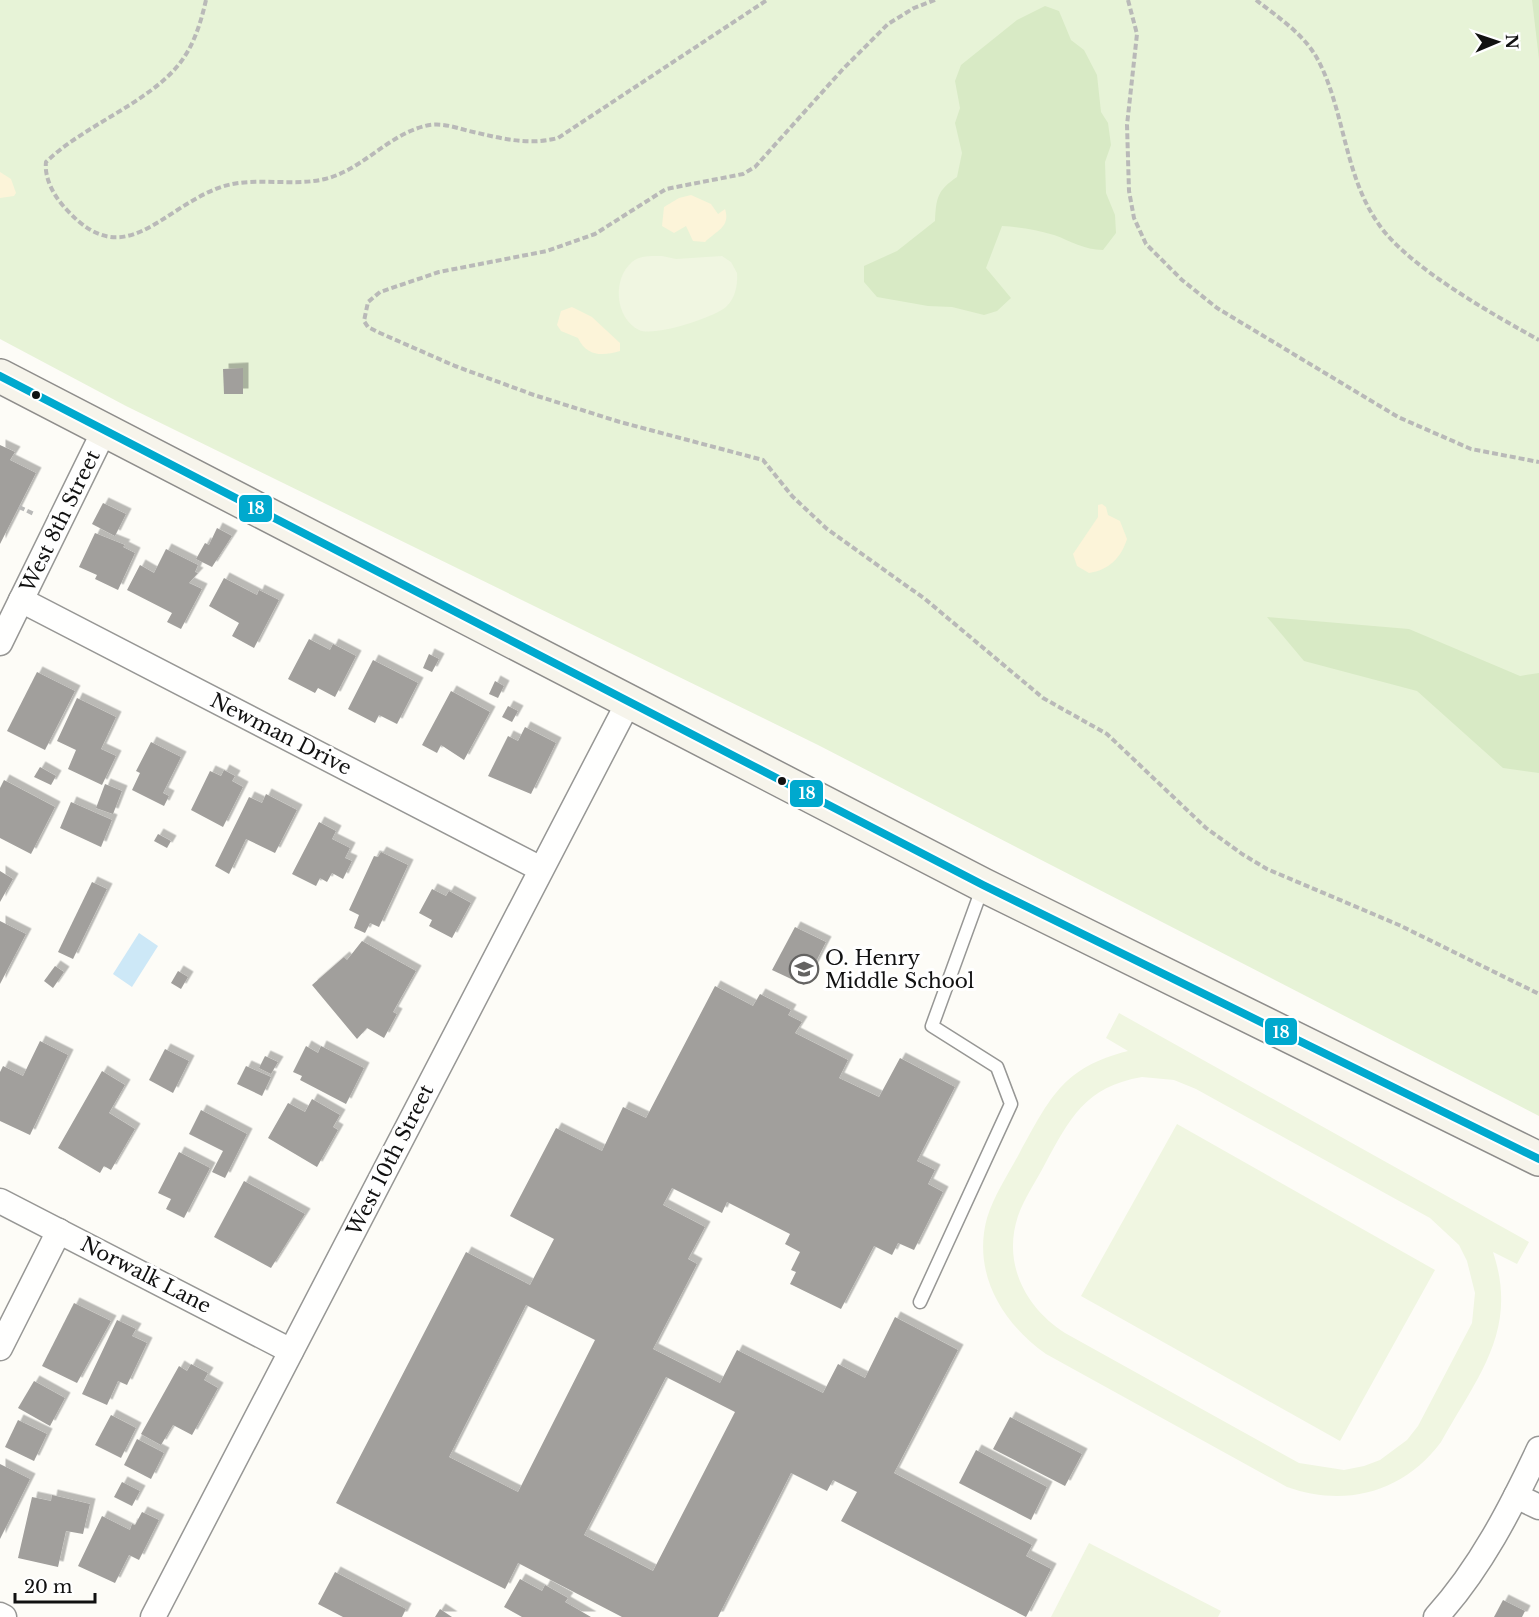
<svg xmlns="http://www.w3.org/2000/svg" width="1539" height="1617" font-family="'Libre Baskerville',serif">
<defs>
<filter id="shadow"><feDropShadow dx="5.5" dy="-5.5" stdDeviation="0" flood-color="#0004"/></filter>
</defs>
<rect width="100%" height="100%" fill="#fdfcf7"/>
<polygon fill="#e7f3d7" points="0,0 1539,0 1539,1116 818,745 126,406 0,339"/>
<g fill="#d8eac5">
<polygon points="1532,0 1539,0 1539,59"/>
<path d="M1045,6L1059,11L1071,40L1084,50L1097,75L1101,112L1108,123L1111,145L1105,162L1106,193L1115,215L1116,233L1103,250C1084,250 1071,241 1054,235C1037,230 1020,227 1002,226L986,268L1011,298L997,311L984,315L952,307L928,306L877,297L864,282V266L897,251L935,221C936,197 938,190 957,177L962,153L955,123L960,108L955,81L961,65L1017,20Z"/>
<polygon points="1267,617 1409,629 1520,676 1539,673 1539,773 1503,768 1417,691 1304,661"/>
</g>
<g fill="#fcf4d9">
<polygon points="0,172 11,179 16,193 14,196 0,198"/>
<path d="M691,195L711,204L718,214L725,209C731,227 716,231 705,242L693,241L686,226L674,233L662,226L664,207L679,198Z"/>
<path d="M572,307L592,317L620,343V351C603,356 587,357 578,338L561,331L557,325L561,311Z"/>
<path d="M1102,504L1106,507L1108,515L1120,521L1127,539C1121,558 1109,570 1089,573L1077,566L1073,554L1098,517V505Z"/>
</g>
<g fill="#f0f6e1" fill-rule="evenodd">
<path d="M662,256L676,259L722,256L731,262L737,273C738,285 735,299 726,307C713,318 654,337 639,330C615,318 612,279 632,262C640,255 652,256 662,256Z"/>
<path d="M1119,1013L1529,1242L1517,1264L1493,1252C1519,1330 1478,1376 1441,1442C1404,1492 1346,1508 1287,1487L1046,1354C1002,1323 972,1273 987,1218C994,1195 1009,1173 1020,1152C1050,1098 1063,1067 1128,1051L1106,1038ZM1142,1077L1174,1080L1196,1089L1430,1218L1459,1245L1467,1261L1475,1293L1472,1323L1418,1426L1407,1440L1380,1460L1364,1466L1344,1470L1299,1463L1065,1333C1026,1308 1002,1264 1018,1216C1024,1199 1036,1181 1045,1164C1070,1118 1085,1087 1142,1077Z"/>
<polygon points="1177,1124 1435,1270 1340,1441 1081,1296"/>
<polygon points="1089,1543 1221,1611 1218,1617 1051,1617"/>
</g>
<polygon fill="#cde8f7" points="139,933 158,946 132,987 113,974"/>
<g fill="#a19f9c" fill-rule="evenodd" filter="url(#shadow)">
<polygon points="243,368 243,394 224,394 223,369"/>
<polygon points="0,445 15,452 10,460 36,473 0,544"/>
<polygon points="103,503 126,514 115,536 92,524"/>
<polygon points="217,528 232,536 212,567 196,559 205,543 209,545"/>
<polygon points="95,533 125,545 123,547 135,553 118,590 95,579 97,575 79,567"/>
<polygon points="166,549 198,565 195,572 198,573 189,583 202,589 181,629 167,622 172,613 127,590 140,565 154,573"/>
<polygon points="224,578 257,595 259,590 279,600 254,648 232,636 239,623 209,606"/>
<polygon points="309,639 330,650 333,644 356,656 335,697 318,688 315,693 288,679"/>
<polygon points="429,654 439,659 432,672 423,668"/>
<polygon points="373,660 418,683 397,724 379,715 375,723 348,709"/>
<polygon points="37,672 75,691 45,750 7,731"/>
<polygon points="495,681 504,686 498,698 489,694"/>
<polygon points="451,691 490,712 464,760 441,745 437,753 422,745"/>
<polygon points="77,698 116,717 101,749 116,756 102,785 68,769 76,750 57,741"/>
<polygon points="508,706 518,711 512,722 502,717"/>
<polygon points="525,727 556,743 531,794 488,776 508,736 518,741"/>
<polygon points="151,742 181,757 163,793 169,796 164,806 132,790 140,773 136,771"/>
<polygon points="40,767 56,776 51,785 34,777"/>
<polygon points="224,770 235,776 232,781 243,787 223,827 191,810 210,771 221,776"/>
<polygon points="4,780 55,807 31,854 0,838 0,788"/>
<polygon points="105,784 122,791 113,814 96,808"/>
<polygon points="266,794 297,810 275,853 246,839 229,874 215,866 249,797 262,803"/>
<polygon points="71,802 112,820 101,847 60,828"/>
<polygon points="319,822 336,831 332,839 350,848 345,858 352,861 343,879 332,873 327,882 320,878 316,886 292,874"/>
<polygon points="158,834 171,841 167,848 154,841"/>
<polygon points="381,852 408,865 379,927 370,923 365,933 354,928 359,915 349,910 374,856 378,857"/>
<polygon points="0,871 13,879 0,902"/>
<polygon points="92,882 107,889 73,959 58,952"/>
<polygon points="432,889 446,896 449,891 471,903 452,938 429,926 432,920 419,913"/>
<polygon points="0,921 26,934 0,984"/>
<polygon points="795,927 826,942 804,985 772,970"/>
<polygon points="362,941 416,971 393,1012 397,1014 384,1038 367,1028 357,1039 312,985 344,957 347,960"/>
<polygon points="55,966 64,972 53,988 44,981"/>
<polygon points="178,971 188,977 181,989 171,983"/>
<path d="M715,986L753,1006L760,994L791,1010L788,1015L802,1022L795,1033L848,1060L839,1078L879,1097L900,1058L955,1087L917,1161L935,1170L928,1184L943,1192L914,1250L898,1243L892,1255L874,1246L841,1309L790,1284L796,1272L791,1270L800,1252L785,1244L790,1234L727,1202L722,1213L672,1188L663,1205L705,1227L688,1259L697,1264L653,1349L720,1383L737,1350L823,1393L838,1364L865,1378L895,1317L958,1350L894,1473L1032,1545L1026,1556L1051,1569L1026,1617L841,1521L857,1492L833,1480L827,1491L791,1473L718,1617H622L518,1563L505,1589L336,1503L466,1252L530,1285L554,1239L510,1216L556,1128L602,1151L623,1107L646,1118ZM526,1305L595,1340L518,1492L449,1457ZM666,1377L735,1412L653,1571L584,1535Z"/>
<polygon points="40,1041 68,1055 30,1135 0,1121 0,1072 3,1066 23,1076"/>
<polygon points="306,1046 318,1053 321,1046 364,1068 346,1104 300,1080 302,1076 293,1072"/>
<polygon points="165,1049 189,1061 173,1093 149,1080"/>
<polygon points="265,1056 278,1062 271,1074 259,1068"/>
<polygon points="246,1066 271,1077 262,1096 237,1084"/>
<polygon points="102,1071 125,1085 109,1113 135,1129 111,1170 104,1166 100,1173 58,1148"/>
<polygon points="312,1099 340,1115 333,1127 338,1130 317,1167 268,1138 288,1103 305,1112"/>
<polygon points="201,1110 247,1134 225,1178 212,1172 223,1151 189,1134"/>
<polygon points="179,1152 210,1168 184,1218 166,1209 171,1199 158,1193"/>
<polygon points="244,1181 305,1214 271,1268 214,1237"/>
<polygon points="74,1303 111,1321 77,1383 42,1366"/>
<polygon points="117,1320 136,1329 132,1336 147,1343 127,1385 118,1381 107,1405 82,1394"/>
<polygon points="191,1364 208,1373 204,1380 218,1388 192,1435 173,1425 161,1445 141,1434 179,1366 187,1371"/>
<polygon points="34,1381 65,1398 50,1426 18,1408"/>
<polygon points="111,1415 136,1428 121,1458 95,1445"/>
<polygon points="1010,1417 1082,1454 1065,1486 993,1449"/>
<polygon points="18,1420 47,1434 34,1461 5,1447"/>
<polygon points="137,1439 164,1453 151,1479 124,1465"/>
<polygon points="976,1450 1047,1487 1031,1520 959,1483"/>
<polygon points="0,1464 30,1479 0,1539"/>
<polygon points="122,1482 140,1491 132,1506 114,1497"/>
<polygon points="52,1495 90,1504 83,1534 66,1531 58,1567 18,1558 32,1497 51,1501"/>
<polygon points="142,1512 159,1520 139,1560 129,1555 115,1583 78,1566 102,1516 130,1530 132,1524 135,1525"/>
<polygon points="335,1572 406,1609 402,1617 343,1617 318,1604"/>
<polygon points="520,1579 542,1591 545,1585 568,1598 565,1602 591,1617 522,1617 504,1607"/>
<polygon points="1503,1600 1525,1611 1522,1617 1494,1617"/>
<polygon points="440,1609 452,1617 435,1617"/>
</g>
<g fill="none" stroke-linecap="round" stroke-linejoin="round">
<g stroke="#979795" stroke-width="15">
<polyline id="lane" points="920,1302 1011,1104 997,1067 932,1026 983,886"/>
</g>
<g stroke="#979795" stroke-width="27">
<g id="street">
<polyline points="21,600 541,869"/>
<polyline points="0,643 104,431"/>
<polyline points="0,1201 291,1351"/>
<polyline points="0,1348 59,1231"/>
<polyline points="1516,1496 1539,1507"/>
<polyline points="0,1615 4,1617"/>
<polyline points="153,1617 628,703"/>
<path d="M1436,1617C1480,1569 1511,1508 1539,1449"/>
</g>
</g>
<g stroke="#8e8d8b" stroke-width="36">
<polyline id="secondary" points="0,376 983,885 1539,1159"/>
</g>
<g stroke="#b9b9b8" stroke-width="4" stroke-dasharray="6 3" stroke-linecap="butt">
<path d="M206,0C201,22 194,45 180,63C149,103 84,125 46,162C44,179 55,198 67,210C125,274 161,208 221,187C254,176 291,187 325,179C362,170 388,135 425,126C440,122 454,127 469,131C500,138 527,146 558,138L767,0"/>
<polyline points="935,0 914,8 888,24 843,69 755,167 743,174 666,189 595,234 547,251 439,272 380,292 368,302 364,321 368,327 380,333 455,366 534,395 620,422 763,460 792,496 827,529 925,599 1043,698 1107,734 1206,828 1242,854 1267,869 1399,925 1539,994"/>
<polyline points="1128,0 1137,34 1127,125 1129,191 1134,218 1146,244 1182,280 1217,308 1398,417 1471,449 1539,462"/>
<path d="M1256,0C1278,17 1305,35 1318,60C1345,111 1344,177 1380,226C1410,268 1494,315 1539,340"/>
<polyline points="19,507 34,514"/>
</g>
<use href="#lane" stroke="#fffffe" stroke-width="12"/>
<use href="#street" stroke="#fffffe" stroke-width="24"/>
<use href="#secondary" stroke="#f6f4eb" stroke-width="33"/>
<g stroke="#fff" stroke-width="12">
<polyline id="bus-1" points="0,376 983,885 1539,1159"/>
</g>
<use href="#bus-1" stroke="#00a9ce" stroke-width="8"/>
</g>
<defs>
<g id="school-ring" transform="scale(1.5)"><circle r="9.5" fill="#fff" stroke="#646362" stroke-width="1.5"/><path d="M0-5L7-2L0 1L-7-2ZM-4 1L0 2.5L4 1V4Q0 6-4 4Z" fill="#646362"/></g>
</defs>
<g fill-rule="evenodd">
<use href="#school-ring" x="804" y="969"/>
</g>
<g fill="#111" stroke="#fff" stroke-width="2">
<circle cx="36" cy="395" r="5"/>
<circle cx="782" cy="781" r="5"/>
</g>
<g text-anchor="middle" stroke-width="6" stroke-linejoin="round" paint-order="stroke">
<g font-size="20" fill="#111" stroke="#fff">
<text transform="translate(60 521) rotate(-64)" y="7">West 8th Street</text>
<text transform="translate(281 734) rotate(27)" y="7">Newman Drive</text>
<text transform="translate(390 1160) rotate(-63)" y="7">West 10th Street</text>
<text transform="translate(146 1275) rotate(27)" y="7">Norwalk Lane</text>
</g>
<g font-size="20" fill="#111" stroke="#fff" text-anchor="start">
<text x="825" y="965">O. Henry<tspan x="825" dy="23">Middle School</tspan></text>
</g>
</g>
<g stroke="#fff" stroke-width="2">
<rect x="238" y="494" width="35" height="29" rx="6" fill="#00a9ce"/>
<rect x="789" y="779" width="35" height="29" rx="6" fill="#00a9ce"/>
<rect x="1264" y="1017" width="34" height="29" rx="6" fill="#00a9ce"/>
</g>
<g font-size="16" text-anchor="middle" font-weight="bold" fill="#fff">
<text x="256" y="514">18</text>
<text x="807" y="799">18</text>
<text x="1281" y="1038">18</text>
</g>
<g transform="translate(1497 42) rotate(88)" stroke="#ffffff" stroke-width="4.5" paint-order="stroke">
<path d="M0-4.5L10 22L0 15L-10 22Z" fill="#111111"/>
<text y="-9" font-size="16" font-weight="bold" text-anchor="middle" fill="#111111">N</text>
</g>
<path d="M15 1593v9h80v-9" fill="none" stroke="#111111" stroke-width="3"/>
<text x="24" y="1593" font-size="18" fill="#111111" stroke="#ffffff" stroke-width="4.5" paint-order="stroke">20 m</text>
</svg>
